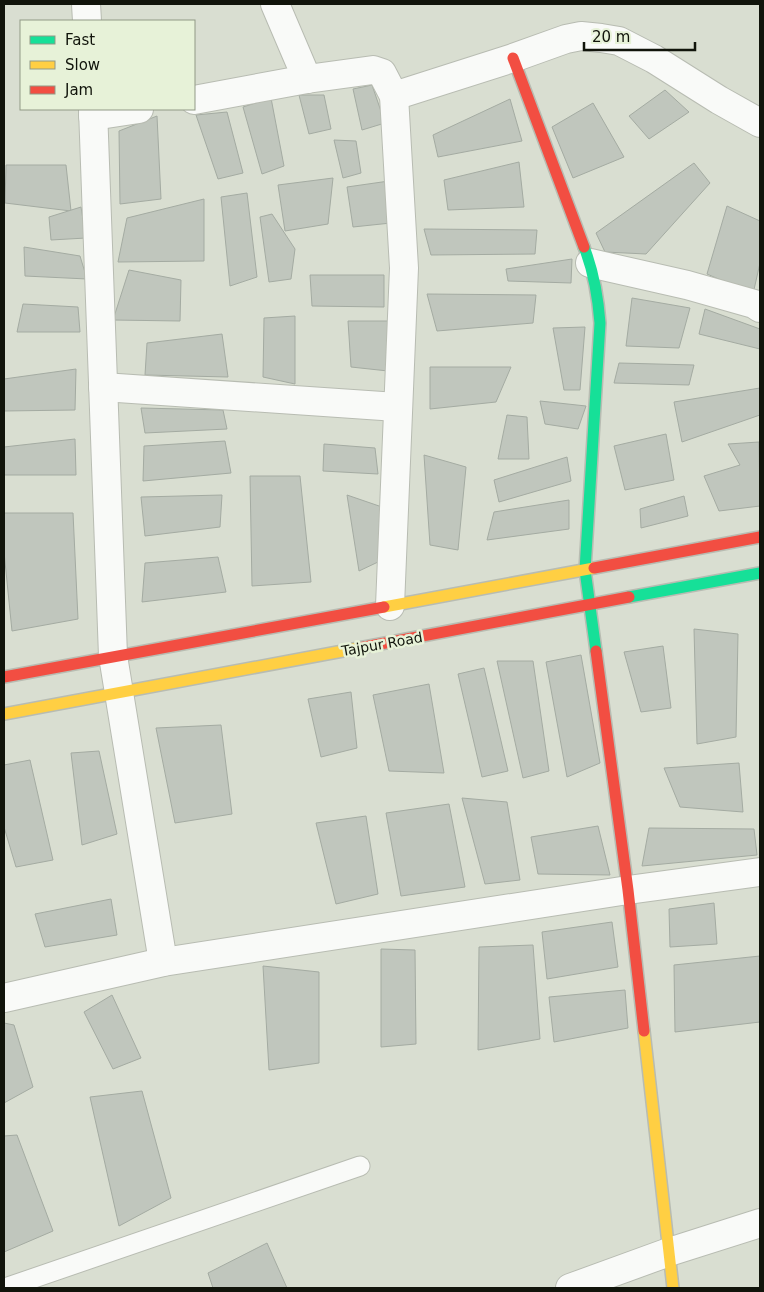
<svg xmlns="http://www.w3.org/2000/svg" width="764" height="1292" font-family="'DejaVu Sans',sans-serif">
<rect width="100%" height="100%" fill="#d9ded1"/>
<g fill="#c0c6bd" stroke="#a4aba2">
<polygon points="372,85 385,123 362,130 353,89"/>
<polygon points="665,90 689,112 649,139 629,116"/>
<polygon points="299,95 324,95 331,129 309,134"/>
<polygon points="271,98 284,166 262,174 243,107"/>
<polygon points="510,99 522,141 438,157 433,135"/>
<polygon points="593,103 624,157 573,178 552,127"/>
<polygon points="227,112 243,173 218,179 196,115"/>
<polygon points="157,116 161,199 120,204 119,131"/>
<polygon points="334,140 356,141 361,173 343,178"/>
<polygon points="519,162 524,207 448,210 444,180"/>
<polygon points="694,163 710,183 646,254 605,252 596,233"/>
<polygon points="6,165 66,165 71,211 5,203"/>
<polygon points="333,178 328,224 285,231 278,185"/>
<polygon points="389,181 391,223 353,227 347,187"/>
<polygon points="247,193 257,277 230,286 221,197"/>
<polygon points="204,199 204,261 118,262 127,218"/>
<polygon points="727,206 760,221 760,263 753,294 707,274"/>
<polygon points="81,207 86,238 51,240 49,217"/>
<polygon points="272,214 295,249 291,279 269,282 260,217"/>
<polygon points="424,229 537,230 535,254 431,255"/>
<polygon points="24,247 80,256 87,279 25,276"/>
<polygon points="572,259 571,283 508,281 506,269"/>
<polygon points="129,270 181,280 180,321 113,320"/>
<polygon points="310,275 384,275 384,307 312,306"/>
<polygon points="427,294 536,295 533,323 437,331"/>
<polygon points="632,298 690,308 679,348 626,346"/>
<polygon points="23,304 78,307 80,332 17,332"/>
<polygon points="705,309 760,329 760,349 699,334"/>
<polygon points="295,316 295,384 263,377 264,318"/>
<polygon points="348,321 392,321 388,371 351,367"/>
<polygon points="585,327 580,390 564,390 553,328"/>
<polygon points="222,334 228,377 145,375 147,343"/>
<polygon points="619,363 694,365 689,385 614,383"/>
<polygon points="430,367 511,367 496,402 430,409"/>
<polygon points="76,369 75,410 4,411 4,379"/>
<polygon points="760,388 760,415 682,442 674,402"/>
<polygon points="540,401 586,406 578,429 545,424"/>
<polygon points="141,408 223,410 227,429 145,433"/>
<polygon points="507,415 527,417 529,459 498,459"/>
<polygon points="666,434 674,480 625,490 614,446"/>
<polygon points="75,439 76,475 4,475 4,447"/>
<polygon points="225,441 231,473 143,481 144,446"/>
<polygon points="759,442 760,506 719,511 704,476 740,465 728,444"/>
<polygon points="324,444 375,448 378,474 323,471"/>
<polygon points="424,455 466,467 458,550 430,545"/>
<polygon points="567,457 571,481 499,502 494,480"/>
<polygon points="250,476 300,476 311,582 252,586"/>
<polygon points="222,495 220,527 145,536 141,497"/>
<polygon points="347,495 382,507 378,562 359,571"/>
<polygon points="684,496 688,516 641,528 640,509"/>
<polygon points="569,500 569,529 487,540 494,512"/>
<polygon points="4,513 73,513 78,619 12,631 4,552"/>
<polygon points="218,557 226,592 142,602 145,563"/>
<polygon points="694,629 738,634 736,737 697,744"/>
<polygon points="663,646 671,708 641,712 624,652"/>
<polygon points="581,655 600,763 567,777 546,662"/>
<polygon points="497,661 533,661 549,771 523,778"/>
<polygon points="484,668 508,771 482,777 458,674"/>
<polygon points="429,684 444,773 389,771 373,695"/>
<polygon points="351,692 357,748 321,757 308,699"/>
<polygon points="221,725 232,814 175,823 156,728"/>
<polygon points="99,751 117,834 82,845 71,753"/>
<polygon points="30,760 53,860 16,867 4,827 4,765"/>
<polygon points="739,763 743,812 680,807 664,768"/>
<polygon points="462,798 507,802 520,880 485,884"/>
<polygon points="449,804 465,887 401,896 386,813"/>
<polygon points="366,816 378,894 336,904 316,823"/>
<polygon points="598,826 610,875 538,874 531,837"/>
<polygon points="649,828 754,829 757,855 642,866"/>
<polygon points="111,899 117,935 45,947 35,914"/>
<polygon points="714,903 717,944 670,947 669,909"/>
<polygon points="612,922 618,967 547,979 542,932"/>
<polygon points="533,945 540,1039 478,1050 479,947"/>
<polygon points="381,949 415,950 416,1044 381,1047"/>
<polygon points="760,956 760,1022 675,1032 674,965"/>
<polygon points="263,966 319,972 319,1063 269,1070"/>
<polygon points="625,990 628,1028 554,1042 549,997"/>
<polygon points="112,995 141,1058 113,1069 84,1012"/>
<polygon points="4,1023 14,1025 33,1087 4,1103"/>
<polygon points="142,1091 171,1198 119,1226 90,1097"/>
<polygon points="17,1135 53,1231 4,1252 4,1136"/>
<polygon points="267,1243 287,1288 213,1288 208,1273"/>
</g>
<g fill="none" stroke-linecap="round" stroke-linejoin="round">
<g stroke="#b8bcb2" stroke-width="21">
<polyline id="lane" points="5,1288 360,1166"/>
</g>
<g stroke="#b8bcb2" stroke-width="30">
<g id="street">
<polyline points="86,4 87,21"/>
<polyline points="275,4 307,79"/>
<polyline points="394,96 513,58 566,39 581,36 601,38 619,41 654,59 719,100 760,123"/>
<polyline points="194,100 307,79 373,70 382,73 394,96 404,268 390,606"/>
<polyline points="93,109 113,656 163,962"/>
<polyline points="93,116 139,109"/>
<polyline points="590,263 687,285 754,304 760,308"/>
<polyline points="103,387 397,407"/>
<polyline points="4,998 163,962 628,890 760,872"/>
<polyline points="570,1288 669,1252 760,1223"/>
</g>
</g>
<g stroke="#b8bcb2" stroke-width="14">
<g id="fast">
<path d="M584,247C594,272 598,297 600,323L585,570L596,651"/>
<polyline points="629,597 760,573"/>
</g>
</g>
<g stroke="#b8bcb2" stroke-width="14">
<g id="slow">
<polyline points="384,607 594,568"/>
<polyline points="4,714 359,648"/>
<polyline points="644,1031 673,1288"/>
</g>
</g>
<g stroke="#b8bcb2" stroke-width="14">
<g id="jam">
<polyline points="513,58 584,247"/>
<polyline points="594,568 760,537"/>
<polyline points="359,648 629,597"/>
<polyline points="596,651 628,890 644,1031"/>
<polyline points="4,677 384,607"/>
</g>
</g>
<use href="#lane" stroke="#f9faf8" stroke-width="19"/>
<use href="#street" stroke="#f9faf8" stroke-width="28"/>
<use href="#fast" stroke="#16e098" stroke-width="11"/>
<use href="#slow" stroke="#ffcf43" stroke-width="11"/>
<use href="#jam" stroke="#f24e42" stroke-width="11"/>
</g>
<g text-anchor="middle" stroke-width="5" stroke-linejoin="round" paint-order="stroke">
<g font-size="14" fill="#11140b" stroke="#e7f2d8">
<text transform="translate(382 644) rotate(-10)" y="5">Tajpur Road</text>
</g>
</g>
<rect width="764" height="1292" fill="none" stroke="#11140b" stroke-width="10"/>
<rect x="20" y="20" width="175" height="90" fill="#e7f2d8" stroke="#919986"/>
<rect x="30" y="36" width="25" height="8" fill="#16e098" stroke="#919986"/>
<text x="65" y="45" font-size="15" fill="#11140b">Fast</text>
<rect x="30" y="61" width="25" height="8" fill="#ffcf43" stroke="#919986"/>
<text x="65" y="70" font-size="15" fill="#11140b">Slow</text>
<rect x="30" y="86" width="25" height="8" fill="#f24e42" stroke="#919986"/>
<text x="65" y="95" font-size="15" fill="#11140b">Jam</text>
<path d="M584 42v8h111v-8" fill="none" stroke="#11140b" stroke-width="2.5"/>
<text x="592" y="42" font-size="15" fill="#11140b" stroke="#e7f2d8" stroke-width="4" paint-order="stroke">20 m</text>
</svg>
